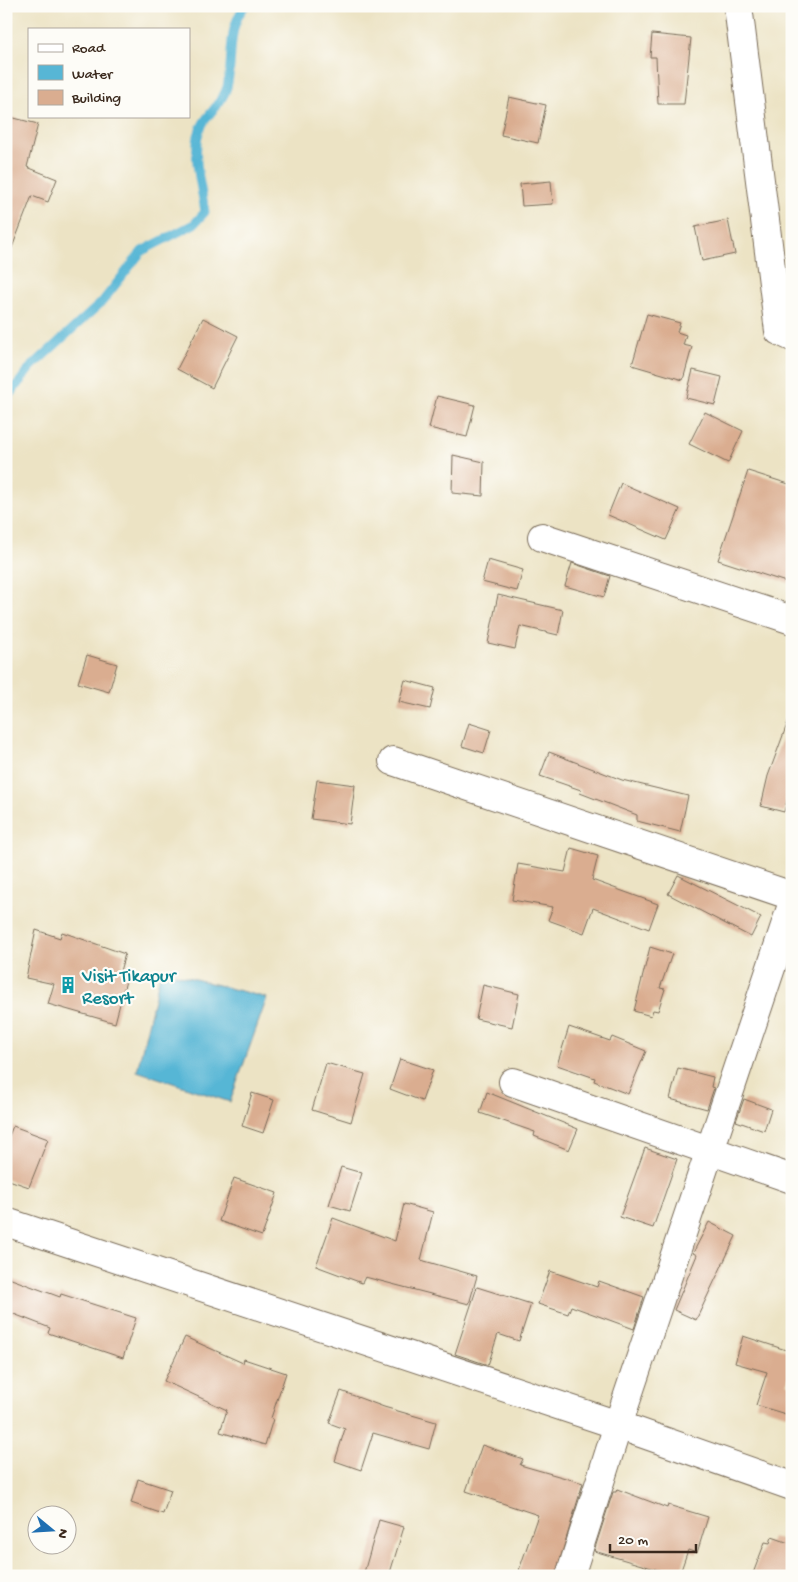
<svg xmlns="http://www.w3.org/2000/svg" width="798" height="1582" font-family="'Gochi Hand',sans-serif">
<rect width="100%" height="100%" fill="#fdfcf7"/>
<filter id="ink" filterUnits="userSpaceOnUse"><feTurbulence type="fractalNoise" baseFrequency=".02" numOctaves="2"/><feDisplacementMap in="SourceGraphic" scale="10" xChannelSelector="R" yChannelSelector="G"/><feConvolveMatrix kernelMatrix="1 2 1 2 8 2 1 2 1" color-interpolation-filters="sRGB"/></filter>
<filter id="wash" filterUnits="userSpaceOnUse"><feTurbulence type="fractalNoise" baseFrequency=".0096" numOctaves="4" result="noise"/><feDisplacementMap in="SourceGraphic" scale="20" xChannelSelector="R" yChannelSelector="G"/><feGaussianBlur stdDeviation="1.12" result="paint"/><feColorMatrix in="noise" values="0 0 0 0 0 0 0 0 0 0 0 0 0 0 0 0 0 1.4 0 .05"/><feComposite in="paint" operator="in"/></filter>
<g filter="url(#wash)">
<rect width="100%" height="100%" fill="#ece3c4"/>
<polygon fill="#57b6d5" stroke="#49707a" points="161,970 267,998 230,1102 137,1071"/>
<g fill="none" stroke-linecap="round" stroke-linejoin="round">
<path stroke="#57b6d5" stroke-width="9" d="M6,400L30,368L102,302L142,251L194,224L205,212C202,188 193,161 198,136C202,116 222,106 227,87C234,60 226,29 245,6"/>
</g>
<g id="blocks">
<g fill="#daad90">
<polygon points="652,34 691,38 684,104 658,104 656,57 650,57"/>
<polygon points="509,97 546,105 538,143 501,135"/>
<polygon points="6,116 38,124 27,167 57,179 48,202 32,196 8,258"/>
<polygon points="551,181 553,204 522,206 520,184"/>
<polygon points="728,220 735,254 702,261 695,227"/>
<polygon points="647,314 680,323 677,332 686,335 683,345 692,347 683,380 632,365"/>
<polygon points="203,318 238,336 212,388 177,369"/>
<polygon points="693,370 722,377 715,405 686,398"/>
<polygon points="437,396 475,405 467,437 429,428"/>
<polygon points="705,412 743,431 728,463 689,444"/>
<polygon points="453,455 484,462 483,496 452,493"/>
<polygon points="748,471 792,485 792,584 718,560"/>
<polygon points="621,483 680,509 666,540 608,515"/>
<polygon points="488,560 523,570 517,591 482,582"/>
<polygon points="572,563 610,576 604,597 565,586"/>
<polygon points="498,595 563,610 558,635 520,626 515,649 488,643"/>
<polygon points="87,655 117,664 109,692 78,683"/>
<polygon points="405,680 435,688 430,709 399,702"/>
<polygon points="789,719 792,720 792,782 784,812 761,806 768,776"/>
<polygon points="469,723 491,730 484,753 462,746"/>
<polygon points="549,752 622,780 688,796 680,832 637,821 637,815 580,793 581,790 540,776"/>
<polygon points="317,780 355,785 350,824 311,819"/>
<polygon points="571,848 598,856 592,880 658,904 649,929 593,908 584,933 548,920 553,907 512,900 518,864 565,872"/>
<polygon points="678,875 761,917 751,937 668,894"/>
<polygon points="36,930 60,938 62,932 125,954 120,971 128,973 115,1023 48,1004 54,984 26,978"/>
<polygon points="650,947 672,954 660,988 665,989 658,1011 653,1010 651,1016 634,1011"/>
<polygon points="483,985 519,994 512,1027 476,1019"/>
<polygon points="569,1027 610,1041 612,1037 646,1051 628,1094 594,1081 595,1078 557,1065"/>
<polygon points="400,1059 433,1070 422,1101 390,1089"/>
<polygon points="326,1063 365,1074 351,1122 312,1110"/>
<polygon points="678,1068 713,1077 711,1087 714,1088 707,1109 670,1099"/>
<polygon points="487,1092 578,1129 569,1150 534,1136 535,1132 480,1113"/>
<polygon points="252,1093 274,1100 263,1133 242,1126"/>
<polygon points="744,1099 771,1109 764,1131 736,1121"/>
<polygon points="13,1126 48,1139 29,1187 6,1179 6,1143"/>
<polygon points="645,1148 677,1159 653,1228 620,1217"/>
<polygon points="341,1167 362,1173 350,1211 329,1205"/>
<polygon points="234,1178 277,1193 262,1236 219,1221"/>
<polygon points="404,1204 433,1212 421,1260 477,1276 469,1304 365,1277 362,1283 316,1266 333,1218 395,1241"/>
<polygon points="709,1222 736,1236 696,1320 674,1310 697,1255 693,1253"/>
<polygon points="550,1271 597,1287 599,1281 644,1297 634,1329 571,1306 568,1314 538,1304"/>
<polygon points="6,1277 60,1297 61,1294 136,1318 123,1358 48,1333 50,1328 6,1311"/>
<polygon points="477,1287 531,1304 519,1341 498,1334 488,1365 455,1354"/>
<polygon points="743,1336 792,1352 792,1366 787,1383 792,1385 792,1416 756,1405 767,1372 735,1363"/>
<polygon points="185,1337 243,1363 244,1359 286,1373 271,1418 273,1419 265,1445 220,1432 227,1410 164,1381"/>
<polygon points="341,1391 384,1407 436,1422 429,1449 373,1433 361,1470 335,1461 345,1429 329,1423"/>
<polygon points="482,1445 523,1459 520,1465 583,1483 555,1576 517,1576 538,1515 466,1491"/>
<polygon points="138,1479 171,1490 163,1514 131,1503"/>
<polygon points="617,1489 667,1508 668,1505 708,1517 697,1553 688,1550 679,1576 594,1551 613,1492 616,1492"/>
<polygon points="379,1520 404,1527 389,1576 363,1576"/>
<polygon points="772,1537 792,1544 792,1576 752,1576 765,1542 770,1543"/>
</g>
</g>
</g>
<g filter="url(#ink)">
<use href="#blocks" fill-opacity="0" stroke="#796b58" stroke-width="1"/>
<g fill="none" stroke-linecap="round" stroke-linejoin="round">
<g stroke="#796b58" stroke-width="30">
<g id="street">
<polyline points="738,6 779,331 792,337"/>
<polyline points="542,537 792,620"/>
<polyline points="393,761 792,896"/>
<polyline points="513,1082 792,1179"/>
<polyline points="6,1222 618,1425 792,1486"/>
<polyline points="570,1576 618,1425 792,905"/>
</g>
</g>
<use href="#street" stroke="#fff" stroke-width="28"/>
</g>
</g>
<defs>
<g id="building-bare" transform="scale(1.35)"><path d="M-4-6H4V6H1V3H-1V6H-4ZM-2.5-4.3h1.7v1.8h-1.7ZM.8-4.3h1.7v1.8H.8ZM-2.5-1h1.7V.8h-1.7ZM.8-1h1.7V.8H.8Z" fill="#0f9aa8" stroke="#fdfcf7" stroke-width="2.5" paint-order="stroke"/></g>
</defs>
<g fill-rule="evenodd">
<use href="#building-bare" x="68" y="985"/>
</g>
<g text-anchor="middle" stroke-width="4.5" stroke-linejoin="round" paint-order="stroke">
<g font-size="19" fill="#0d838f" stroke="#fdfcf7" text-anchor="start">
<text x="82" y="981">Visit Tikapur<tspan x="82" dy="22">Resort</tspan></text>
</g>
</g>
<rect width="798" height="1582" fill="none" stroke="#fdfcf7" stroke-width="25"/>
<rect x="28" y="28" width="162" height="90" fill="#fdfcf7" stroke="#afa8a0"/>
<rect x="38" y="44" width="25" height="8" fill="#ffffff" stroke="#afa8a0"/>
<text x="72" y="52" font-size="15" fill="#3b2a1e">Road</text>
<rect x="38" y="65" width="25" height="15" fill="#57b6d5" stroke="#afa8a0"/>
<text x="72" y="78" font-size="15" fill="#3b2a1e">Water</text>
<rect x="38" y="90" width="25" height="15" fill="#daad90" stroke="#afa8a0"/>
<text x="72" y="102" font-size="15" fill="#3b2a1e">Building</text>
<g transform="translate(52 1530) rotate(108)"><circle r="24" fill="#fdfcf7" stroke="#afa8a0"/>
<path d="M0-4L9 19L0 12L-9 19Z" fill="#1f6fb2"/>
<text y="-8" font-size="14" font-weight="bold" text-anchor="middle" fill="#3b2a1e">N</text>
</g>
<path d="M610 1544v8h86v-8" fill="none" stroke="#3b2a1e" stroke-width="2.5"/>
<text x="618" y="1544" font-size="15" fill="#3b2a1e" stroke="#fdfcf7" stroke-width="4" paint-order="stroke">20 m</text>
</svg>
